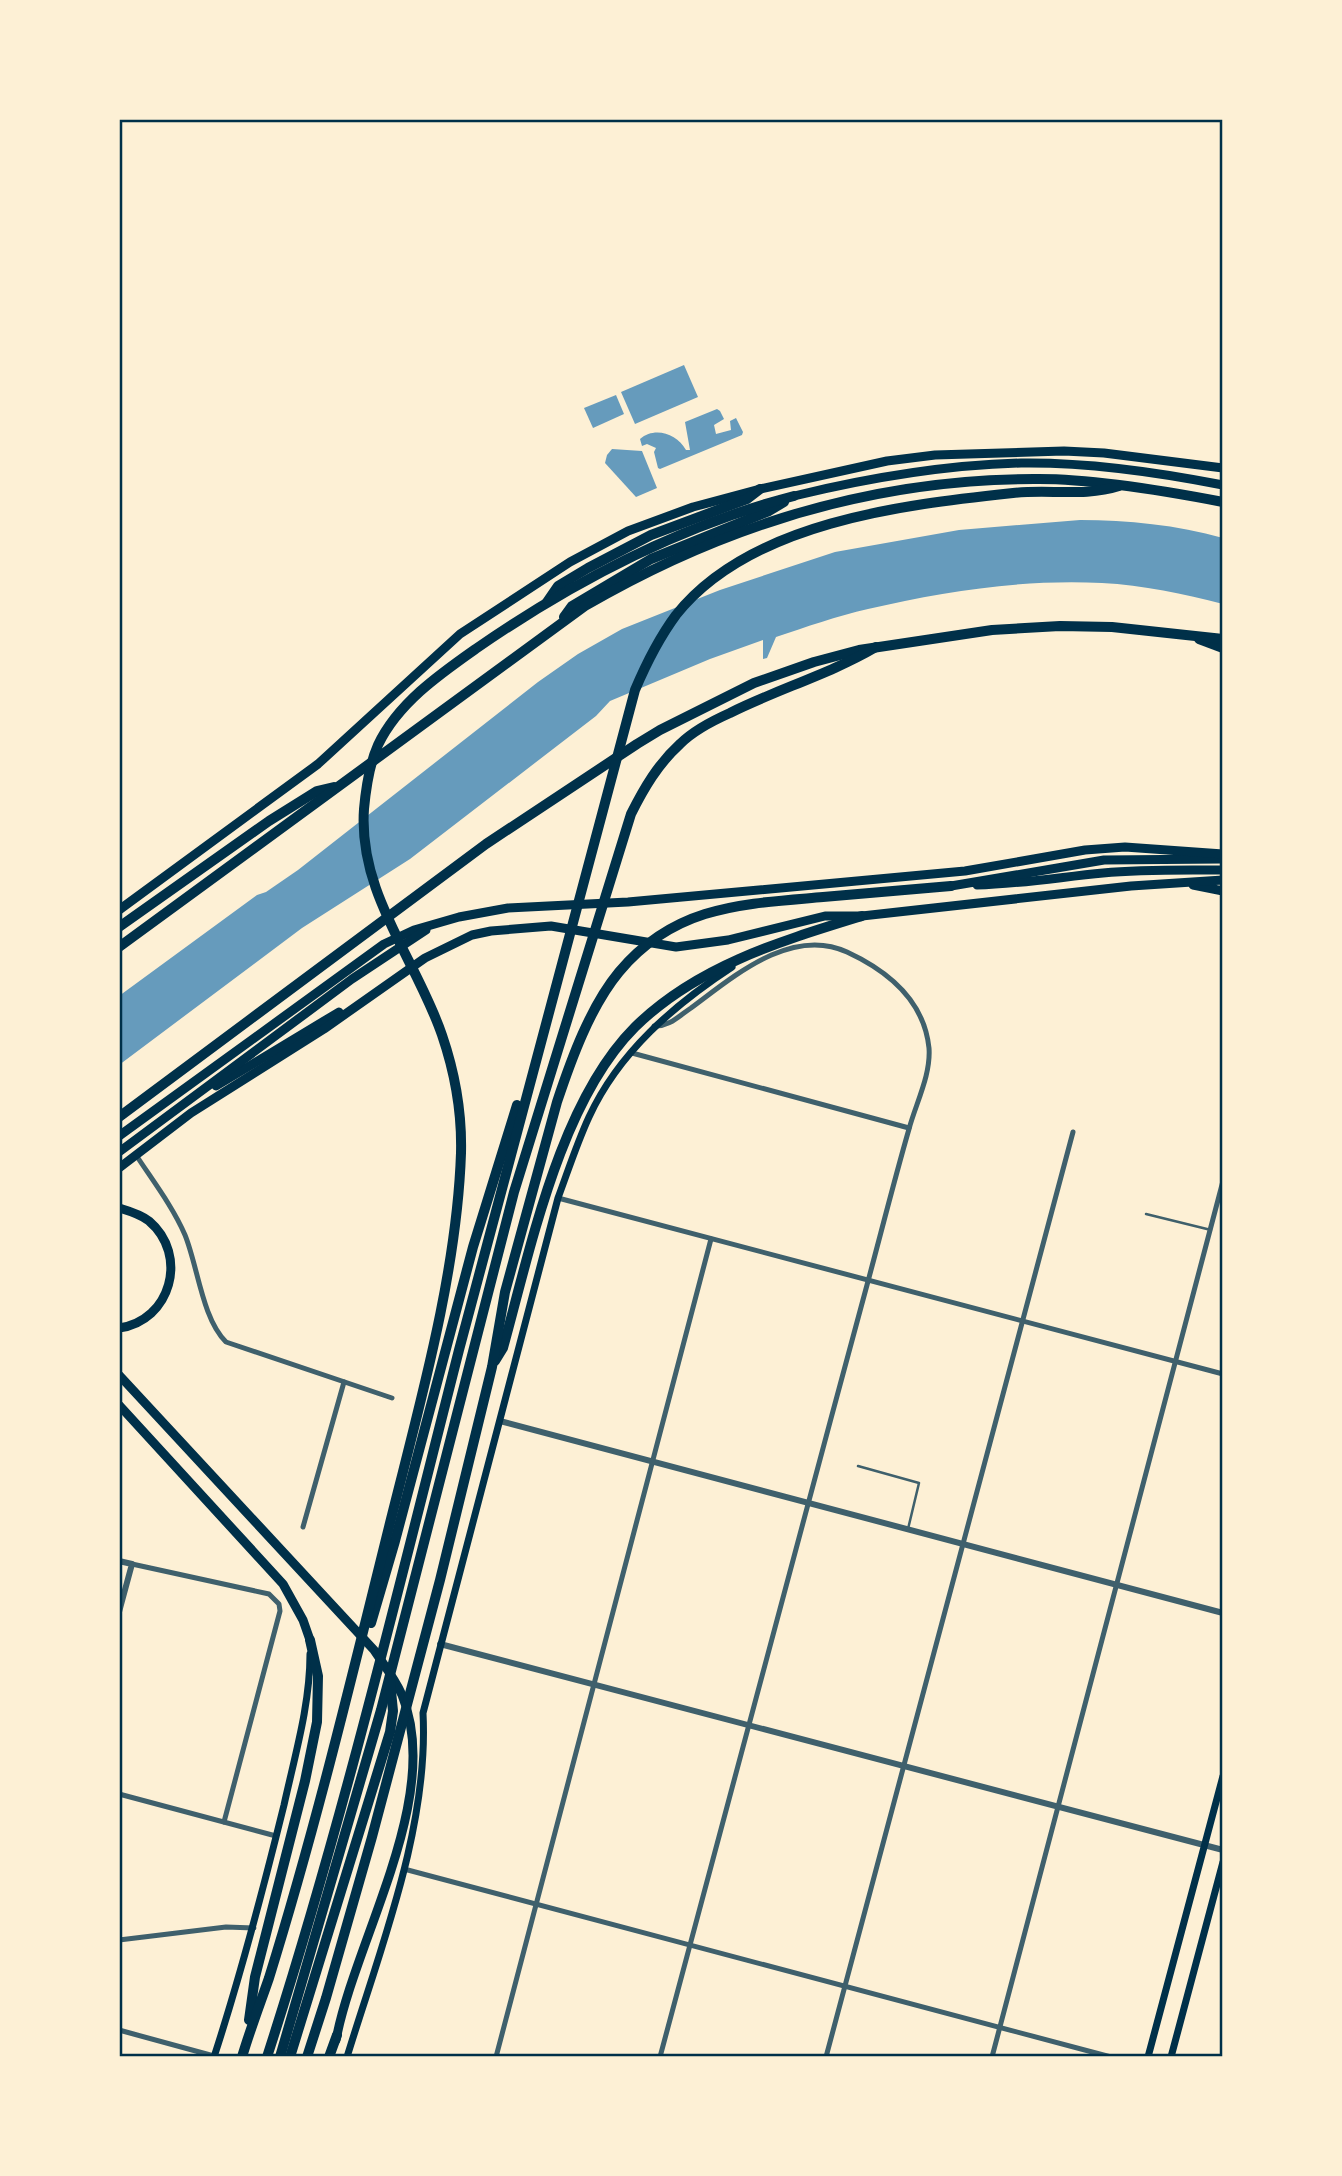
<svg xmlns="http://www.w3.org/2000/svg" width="1342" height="2176" font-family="Bitter,serif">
<rect width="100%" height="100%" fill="#fdf0d5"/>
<g fill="#669bbc">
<polygon points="684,365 698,397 635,424 621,392"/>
<polygon points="616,395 624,414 593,428 584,408"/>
<path d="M717,409L720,411L724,419L714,425L716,434L731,430L730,421L736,418L743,432L742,435L660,469L658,468L654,452L656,448L647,444L642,446L640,439C655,426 677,434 686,450H690L685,422Z"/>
<polygon points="612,449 642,451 657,488 636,497 605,463 607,455"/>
<path d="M1080,520C1128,520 1177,525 1223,538V604C1184,594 1143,585 1102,583C1024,579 944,591 868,609C837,616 806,627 776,637L767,658L763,659V640L710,659L610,701L596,716L410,859L302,928L119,1065V996L257,895L266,892L298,870L538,682L578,654L622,629L720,590L835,552L959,530Z"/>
</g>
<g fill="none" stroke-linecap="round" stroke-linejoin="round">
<g stroke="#3f606c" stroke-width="2.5">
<polyline points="1146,1214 1211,1230"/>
<polyline points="858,1466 919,1483 908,1529"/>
</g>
<g stroke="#3f606c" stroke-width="5">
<path d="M654,1026C669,1027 679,1016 691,1008C733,977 791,926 847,952C888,971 924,1000 929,1048C931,1075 916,1103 909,1129C894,1181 881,1233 867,1285C797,1542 731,1800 660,2057"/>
<polyline points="632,1053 909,1128"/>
<path d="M136,1155C153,1181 173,1207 185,1235C198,1267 202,1318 226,1342L392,1398"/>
<polyline points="558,1198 1223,1374"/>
<polyline points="303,1527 344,1382"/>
<polyline points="132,1564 269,1594 279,1604 280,1611 224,1822"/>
<polyline points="119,1794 276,1836"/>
<polyline points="404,1869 1111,2057"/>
<polyline points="119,1940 226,1927 254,1928"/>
<polyline points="119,2030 214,2056"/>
<polyline points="496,2057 711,1239"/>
<polyline points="826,2057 1073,1132"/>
<polyline points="992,2057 1223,1181"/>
</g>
<g stroke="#3f606c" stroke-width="6">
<polyline points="500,1421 1223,1613"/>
<polyline points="119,1561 132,1564 119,1612"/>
<polyline points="440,1644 1223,1850"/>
</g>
<g stroke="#003049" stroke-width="7">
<path d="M214,2057C241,1974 263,1890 284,1805C295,1755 310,1705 310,1654"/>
<path d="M347,2057C380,1949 429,1827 423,1713L558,1198C568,1171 577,1143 589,1117C619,1052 674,1005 732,967"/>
<polyline points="1148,2057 1223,1776"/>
<polyline points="1171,2057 1223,1862"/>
</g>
<g stroke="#003049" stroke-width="9">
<path d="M794,496C868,478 945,465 1021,463C1089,462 1157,472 1223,485"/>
<path d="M977,885C1019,884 1061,877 1103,873C1143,869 1183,870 1223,870"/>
<polyline points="1193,885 1223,891"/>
<polyline points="951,886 1104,860 1223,859"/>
<polyline points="119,910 318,764 460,634 570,562 628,531 693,507 760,489 887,461 935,455 1064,451 1104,453 1223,468"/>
<polyline points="216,1086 339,1012"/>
<polyline points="119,1136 384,944 414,930 459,917 508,908 628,902 965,871 1085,850 1125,847 1223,854"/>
<polyline points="119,1152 352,979 426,930"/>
<polyline points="119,1168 191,1113 324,1029 425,958 472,935 491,931 551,926 676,947 728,940 825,916 862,916 1131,886 1223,880"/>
<path d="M119,1208C129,1211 140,1214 149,1221C189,1255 171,1321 119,1328"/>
<path d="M119,1375L374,1650C384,1665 395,1679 402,1695C444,1796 355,1939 336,2040"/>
<polyline points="119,1405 283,1584 303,1620 310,1640"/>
</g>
<g stroke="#003049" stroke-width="10">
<polyline points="547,602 558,586 588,568 651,535 747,499 760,489"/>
<polyline points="564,617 572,606 651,559 769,511 784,502"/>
<polyline points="1199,639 1223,648"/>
<polyline points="119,927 269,821 317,791 334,787"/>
<path d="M119,947L585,606C726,524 875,478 1039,479C1097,479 1166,491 1223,502"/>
<polyline points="119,1117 486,844 637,744 660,730 754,683 814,662 859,650 992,630 1060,626 1112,627 1223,639"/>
<path d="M495,1361L503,1348C531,1247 560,1102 635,1027C697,966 781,941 862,916"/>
<polyline points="371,1623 395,1541 473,1247 517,1105"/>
<polyline points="249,2020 255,1977 305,1781 317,1722 318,1676 310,1640"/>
<path d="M242,2057C250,2030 260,2004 269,1978C316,1827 353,1672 391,1519C420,1403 457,1273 461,1153C462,1113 455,1073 442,1035C416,959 358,893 364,809C366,787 369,765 378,745C398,703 440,674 477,648C574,581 679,526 794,496"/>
<path d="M267,2057C342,1825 399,1586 459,1350C516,1129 577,910 635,690C646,664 659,638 676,615C750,522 902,505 1013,493C1048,489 1085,497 1119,486"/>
<path d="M280,2057L381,1710L514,1192L631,814C644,788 658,764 680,744C694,730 712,721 730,713C778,689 830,674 876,647"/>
<polyline points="290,2057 390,1732 393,1711 390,1681"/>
<path d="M307,2057L326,1998L372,1837L440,1580L492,1367L505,1292L557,1102C571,1060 590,1007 619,972C675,905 743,904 823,897C866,893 908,890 951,886"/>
<polyline points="329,2057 337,2035"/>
</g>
</g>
<rect width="1342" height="2176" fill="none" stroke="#fdf0d5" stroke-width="242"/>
<rect x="121" y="121" width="1100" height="1934" fill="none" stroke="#003049" stroke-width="2.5"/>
</svg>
